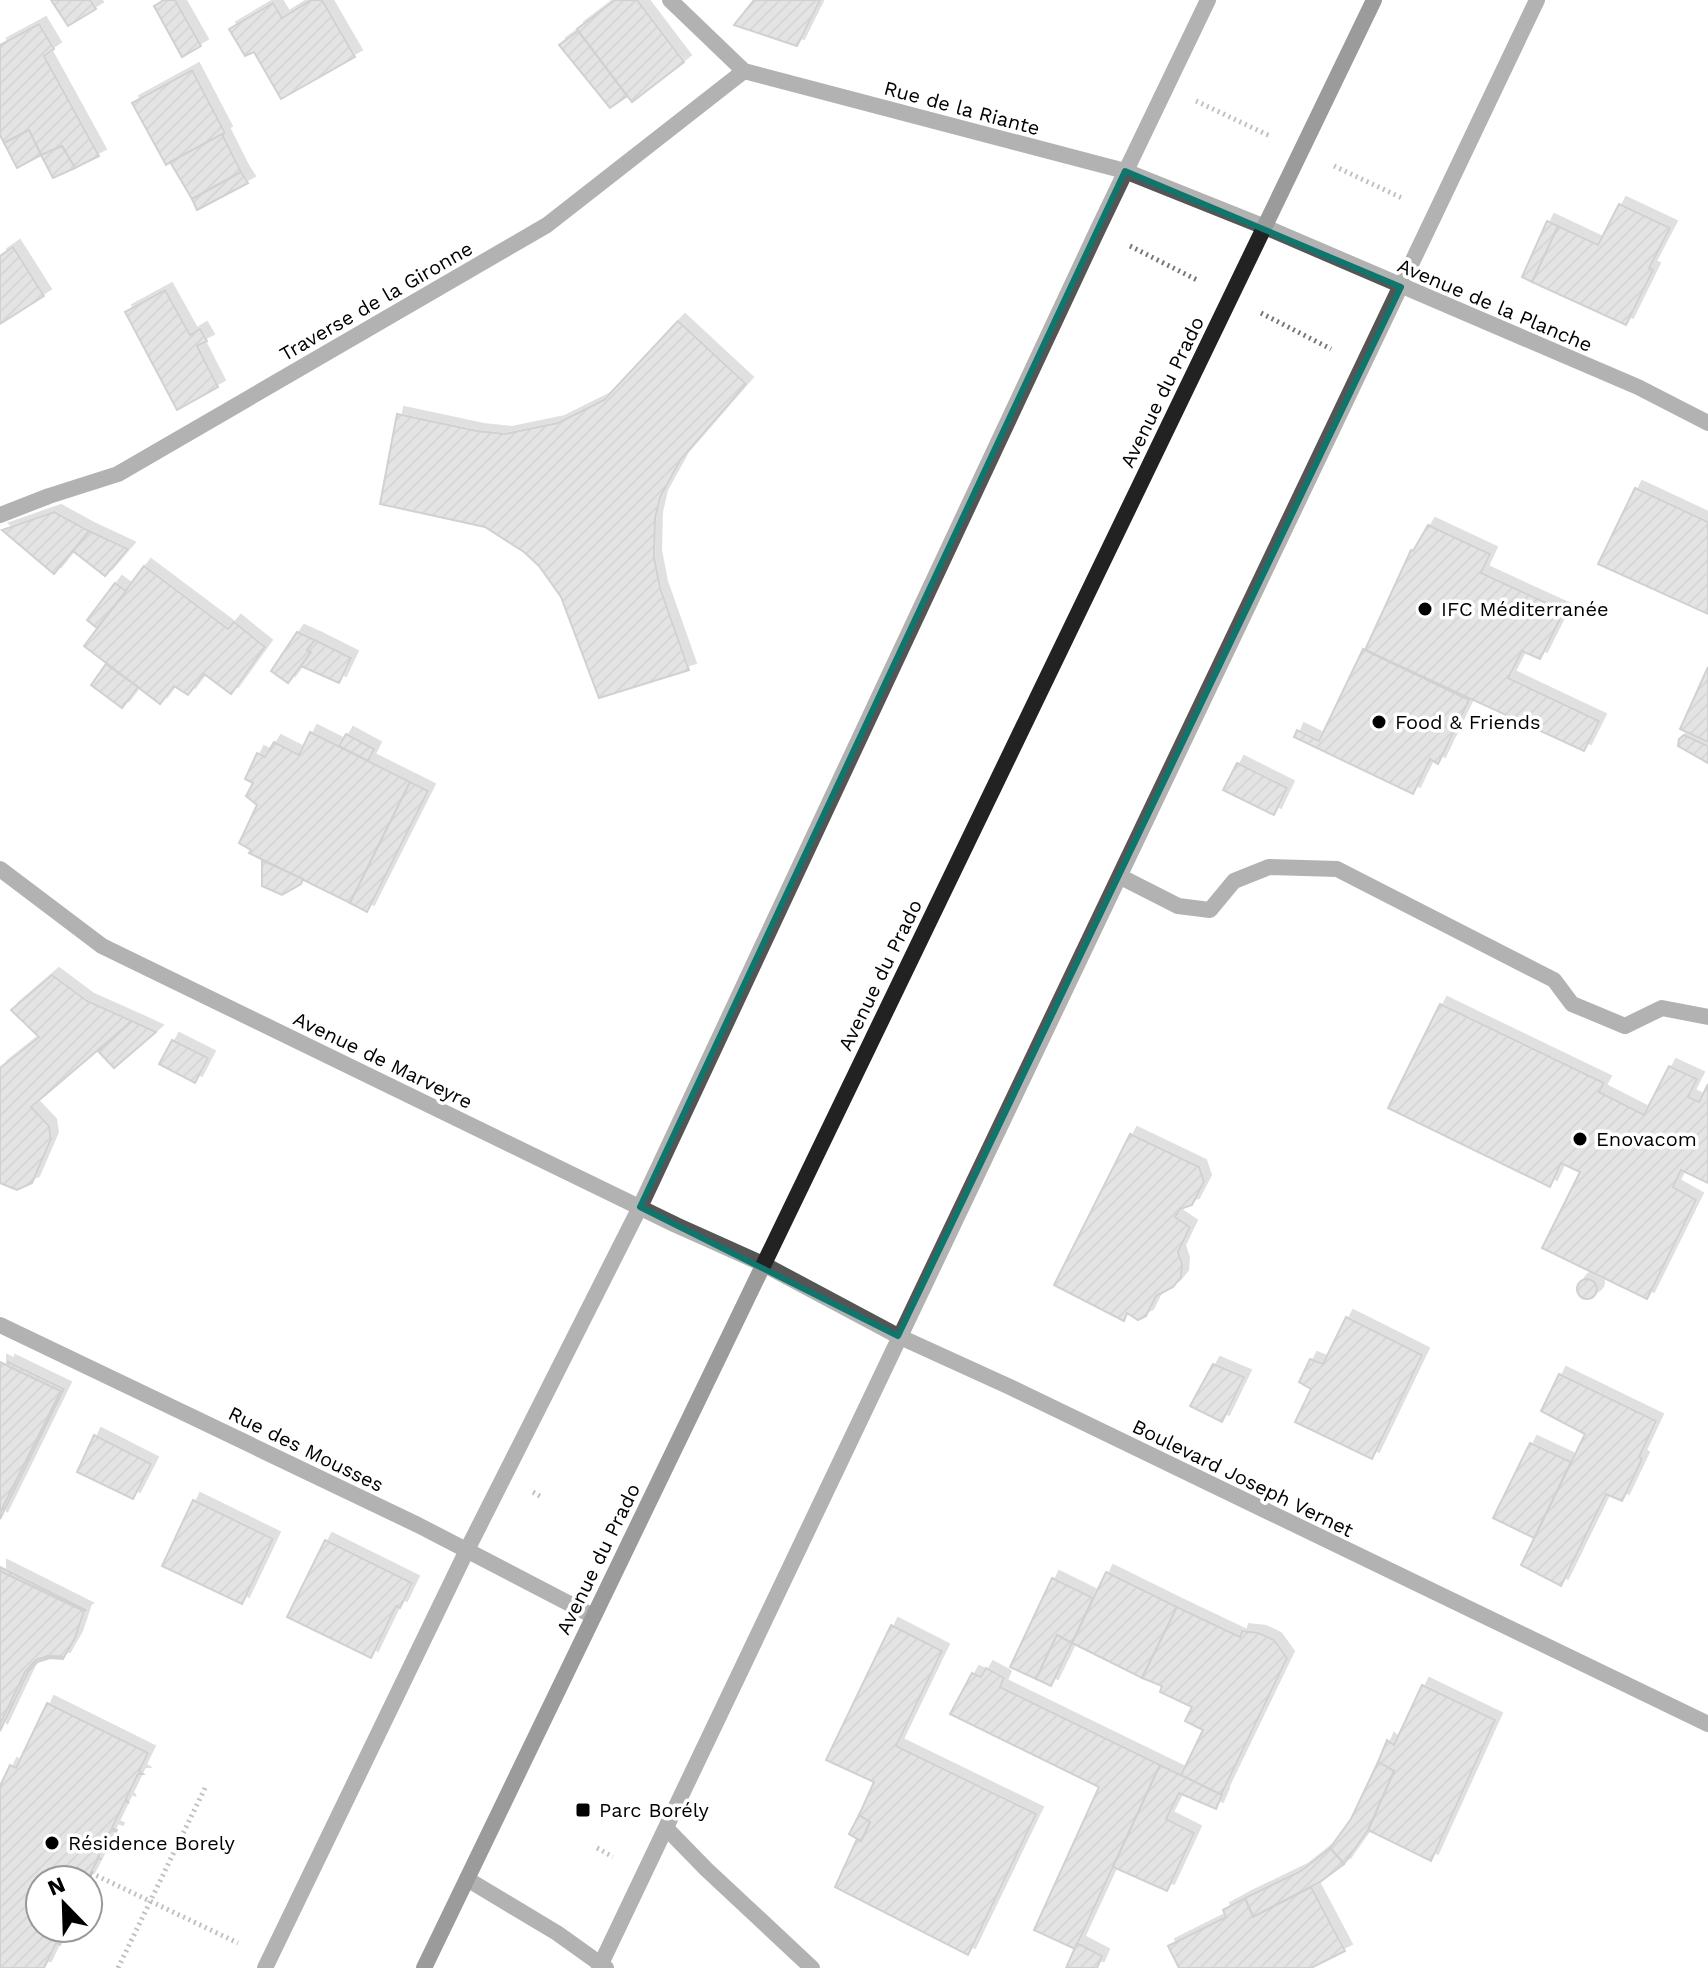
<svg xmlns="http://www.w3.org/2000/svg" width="1708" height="1968" font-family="'Work Sans',sans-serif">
<defs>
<pattern id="building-hatch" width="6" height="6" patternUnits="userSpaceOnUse" patternTransform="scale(2)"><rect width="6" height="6" fill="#c4c4c4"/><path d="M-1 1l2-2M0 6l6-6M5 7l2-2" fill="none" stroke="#a7a7a7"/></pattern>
<filter id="shadow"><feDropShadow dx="7" dy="-7" stdDeviation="0" flood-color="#0004"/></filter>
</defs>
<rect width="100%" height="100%" fill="#fff"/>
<g fill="url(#building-hatch)" stroke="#999" stroke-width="2" filter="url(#shadow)">
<polygon points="51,0 90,0 96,9 68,26"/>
<polygon points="164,0 175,0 201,46 182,57 154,6"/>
<polygon points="311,0 322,0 355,57 281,99 254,52 245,56 229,29 273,3 282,18"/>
<polygon points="615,0 637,0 684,62 632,102 577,29"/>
<polygon points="754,0 820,0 797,46 734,25"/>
<polygon points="39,24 54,49 44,56 99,156 75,168 62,146 41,155 29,130 4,143 0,135 0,45"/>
<polygon points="578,31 627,96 610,108 559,45"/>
<polygon points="192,70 225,133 166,165 132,103"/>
<polygon points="29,130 41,155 17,168 4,143"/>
<polygon points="222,134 241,172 192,199 170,162"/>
<polygon points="62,146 75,168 53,178 41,155"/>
<polygon points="241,172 248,183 197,210 192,199"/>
<polygon points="1619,204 1670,228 1649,268 1653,270 1626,325 1532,282 1558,226 1598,245"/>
<polygon points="1547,221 1558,226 1532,282 1522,277"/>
<polygon points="13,247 44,296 0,324 0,256"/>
<polygon points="165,290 190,335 200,329 207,341 197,346 218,387 177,410 125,312"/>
<polygon points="678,321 746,384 681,459 660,497 655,519 654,557 660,588 689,670 599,698 561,597 539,566 524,552 485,527 380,504 397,414 477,431 505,434 558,423 604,400"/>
<polygon points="1635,488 1708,522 1708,614 1598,564"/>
<polygon points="54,512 89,531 54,574 2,530"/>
<polygon points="1428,525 1490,554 1481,573 1564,611 1540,659 1522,651 1508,678 1599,721 1584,751 1365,650 1411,550 1413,551"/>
<polygon points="89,531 128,549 105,576 73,551"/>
<polygon points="144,566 228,629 234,622 265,647 231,694 204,674 188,695 174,686 160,704 84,646"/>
<polygon points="115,583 126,591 97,628 87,620"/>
<polygon points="297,632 315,640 307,650 311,652 288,683 271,671"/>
<polygon points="315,640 351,658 339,683 301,666 311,652 307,650"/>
<polygon points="1363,649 1469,700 1438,764 1430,759 1413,794 1294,737 1297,730 1319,741"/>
<polygon points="106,664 138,687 122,708 91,685"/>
<polygon points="1708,667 1708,742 1680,729"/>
<polygon points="310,732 410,782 350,903 249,853 251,850 239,843 257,805 246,796 253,783 245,779 257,753 265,757 274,742 299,755"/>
<polygon points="346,734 374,749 368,761 339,746"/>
<polygon points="1684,735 1708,746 1708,763 1678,746 1679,739"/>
<polygon points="1237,763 1287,788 1274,815 1223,790"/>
<polygon points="410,782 428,791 367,912 350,903"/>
<polygon points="262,860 303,879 301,884 282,895 262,886"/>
<polygon points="52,975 87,1001 132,1021 31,1107 49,1126 51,1139 32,1183 17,1190 0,1183 0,1068 39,1037 11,1010"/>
<polygon points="1440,1004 1604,1083 1599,1092 1644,1115 1669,1066 1697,1079 1688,1097 1699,1102 1708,1084 1708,1183 1681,1170 1673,1187 1696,1200 1647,1299 1542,1248 1580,1172 1561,1163 1550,1187 1388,1108"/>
<polygon points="132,1021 156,1032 114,1068 98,1051"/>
<polygon points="172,1040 208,1058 195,1083 159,1064"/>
<polygon points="1130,1134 1199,1167 1204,1182 1192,1205 1180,1209 1175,1217 1190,1227 1178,1252 1182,1264 1181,1277 1173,1287 1156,1296 1146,1316 1138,1320 1127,1313 1124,1321 1054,1285"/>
<circle cx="1587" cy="1289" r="10"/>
<polygon points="1346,1317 1422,1355 1372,1459 1295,1422 1311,1389 1299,1382 1310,1359 1323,1364"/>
<polygon points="0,1362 61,1391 0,1513"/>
<polygon points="8,1362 64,1389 0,1519 0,1513 61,1391 8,1366"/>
<polygon points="1213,1364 1244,1377 1222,1422 1190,1406"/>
<polygon points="1559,1374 1656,1421 1639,1457 1642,1459 1622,1501 1606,1494 1561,1586 1521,1565 1585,1434 1541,1411"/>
<polygon points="94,1435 151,1464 133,1499 77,1472"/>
<polygon points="1530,1443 1571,1462 1534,1538 1493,1518"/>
<polygon points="193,1500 273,1539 242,1604 162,1566"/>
<polygon points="325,1540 412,1583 400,1608 396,1606 371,1658 287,1617"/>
<polygon points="0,1567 86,1610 84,1611 0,1571"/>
<polygon points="0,1571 84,1611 75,1638 64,1657 48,1656 36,1660 31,1665 0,1724"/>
<polygon points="1106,1572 1177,1607 1142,1678 1072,1643"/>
<polygon points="1052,1578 1093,1598 1072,1643 1057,1635 1036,1679 1010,1667"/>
<polygon points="1177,1607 1240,1637 1242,1631 1259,1633 1274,1640 1287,1658 1221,1795 1181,1775 1203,1730 1185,1721 1192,1707 1160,1692 1162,1686 1142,1678"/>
<polygon points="891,1625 942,1651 896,1746 1036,1814 968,1955 835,1887 857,1839 861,1841 870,1822 859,1815 874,1782 826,1760"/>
<polygon points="1057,1635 1072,1643 1051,1686 1036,1679"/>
<polygon points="48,1656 64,1657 63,1659 50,1658 37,1662 28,1672 0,1731 0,1724 25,1672 36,1660"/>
<polygon points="986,1668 1004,1678 1000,1687 1160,1765 1075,1949 1034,1930 1099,1787 950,1714 972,1673 981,1677"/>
<polygon points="1422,1685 1495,1720 1431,1861 1368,1830 1394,1771 1378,1762 1387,1740 1394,1745"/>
<polygon points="47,1703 148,1753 139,1771 143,1774 138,1774 126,1799 129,1803 125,1801 112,1828 117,1830 116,1832 111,1830 98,1857 102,1859 98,1859 87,1880 40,1880 40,1928 62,1928 56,1940 61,1943 60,1945 56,1943 44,1968 0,1968 0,1786 10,1765 16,1768"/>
<polygon points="1378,1762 1394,1771 1368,1830 1344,1864 1330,1848 1351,1819"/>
<polygon points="1160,1765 1222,1795 1216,1809 1179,1793 1166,1819 1194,1833 1167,1891 1113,1867"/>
<polygon points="859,1815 870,1822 861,1841 849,1834"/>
<polygon points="1330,1848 1344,1864 1320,1882 1253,1917 1245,1898 1301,1871"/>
<polygon points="1311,1887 1345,1951 1311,1968 1179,1968 1168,1946 1226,1917 1223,1910 1245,1898 1253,1917"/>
<polygon points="1077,1943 1102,1956 1097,1968 1066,1968"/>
</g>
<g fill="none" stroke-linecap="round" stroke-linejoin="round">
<g stroke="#777" stroke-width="5" stroke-dasharray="2 4" stroke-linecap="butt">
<polyline points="1196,101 1270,136"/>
<polyline points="1334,166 1404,199"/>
<polyline points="1130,246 1199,281"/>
<polyline points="1261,313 1331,349"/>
<polyline points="533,1492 543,1498"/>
<polyline points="597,1848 613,1857"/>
<polyline points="91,1873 238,1943"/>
<polyline points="118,1968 205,1788"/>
</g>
<polyline stroke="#555" stroke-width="16" points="1121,877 1178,906 1210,910 1234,881 1269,867 1337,869 1554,980 1572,1004 1625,1026 1662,1008 1708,1017"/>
<g stroke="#555" stroke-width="16">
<polyline points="670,0 744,71 1125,171 1265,227 1638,387 1708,423"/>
<polyline points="0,515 49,496 118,474 547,225 744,71"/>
<polyline points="0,869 102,946 676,1225 763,1264 898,1336 1010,1387 1708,1724"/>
<polyline points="0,1325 418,1525 593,1616"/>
<polyline points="667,1829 706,1869 812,1968"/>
<polyline points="467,1879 557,1933 606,1968"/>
<polyline points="265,1968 467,1550 640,1207 1098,229 1208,0"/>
<polyline points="599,1968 1537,0"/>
</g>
<polyline stroke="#222" stroke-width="16" points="424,1968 1374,0"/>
</g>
<path d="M0 0H1708V1968H0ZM1125,171L1401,287L898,1336L640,1207Z" fill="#fff" fill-opacity=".55" fill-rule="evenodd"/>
<path fill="none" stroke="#0f766e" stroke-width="6" stroke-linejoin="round" d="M1125,171L1401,287L898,1336L640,1207Z"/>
<g fill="#000" stroke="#fff" stroke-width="3">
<circle cx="1425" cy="609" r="8"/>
<circle cx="1379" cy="722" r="8"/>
<circle cx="1580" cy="1139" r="8"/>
<rect x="575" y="1802" width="16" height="16" rx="4"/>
<circle cx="52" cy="1843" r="8"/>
</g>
<g text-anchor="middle" stroke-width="7" stroke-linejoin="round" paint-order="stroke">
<g font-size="20" fill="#000" stroke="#fff">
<text transform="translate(962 108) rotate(15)" y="7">Rue de la Riante</text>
<text transform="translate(376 301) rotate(-30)" y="7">Traverse de la Gironne</text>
<text transform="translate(1495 305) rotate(23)" y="7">Avenue de la Planche</text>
<text transform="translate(1162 392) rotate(-64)" y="7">Avenue du Prado</text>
<text transform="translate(880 975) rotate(-64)" y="7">Avenue du Prado</text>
<text transform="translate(383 1060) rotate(26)" y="7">Avenue de Marveyre</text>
<text transform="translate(306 1449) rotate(26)" y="7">Rue des Mousses</text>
<text transform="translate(1243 1478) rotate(26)" y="7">Boulevard Joseph Vernet</text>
<text transform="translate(598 1559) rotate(-64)" y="7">Avenue du Prado</text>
</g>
<g font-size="20" fill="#000" stroke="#fff" text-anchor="start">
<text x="1441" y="616">IFC Méditerranée</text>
<text x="1395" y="729">Food &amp; Friends</text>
<text x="1596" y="1146">Enovacom</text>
<text x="599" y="1817">Parc Borély</text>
<text x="68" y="1850">Résidence Borely</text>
</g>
</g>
<g transform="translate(64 1904) rotate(337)"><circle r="38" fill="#ffffff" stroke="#999999" stroke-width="2"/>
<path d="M0-6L14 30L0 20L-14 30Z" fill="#000000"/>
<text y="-12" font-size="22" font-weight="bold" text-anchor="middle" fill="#000000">N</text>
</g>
</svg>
